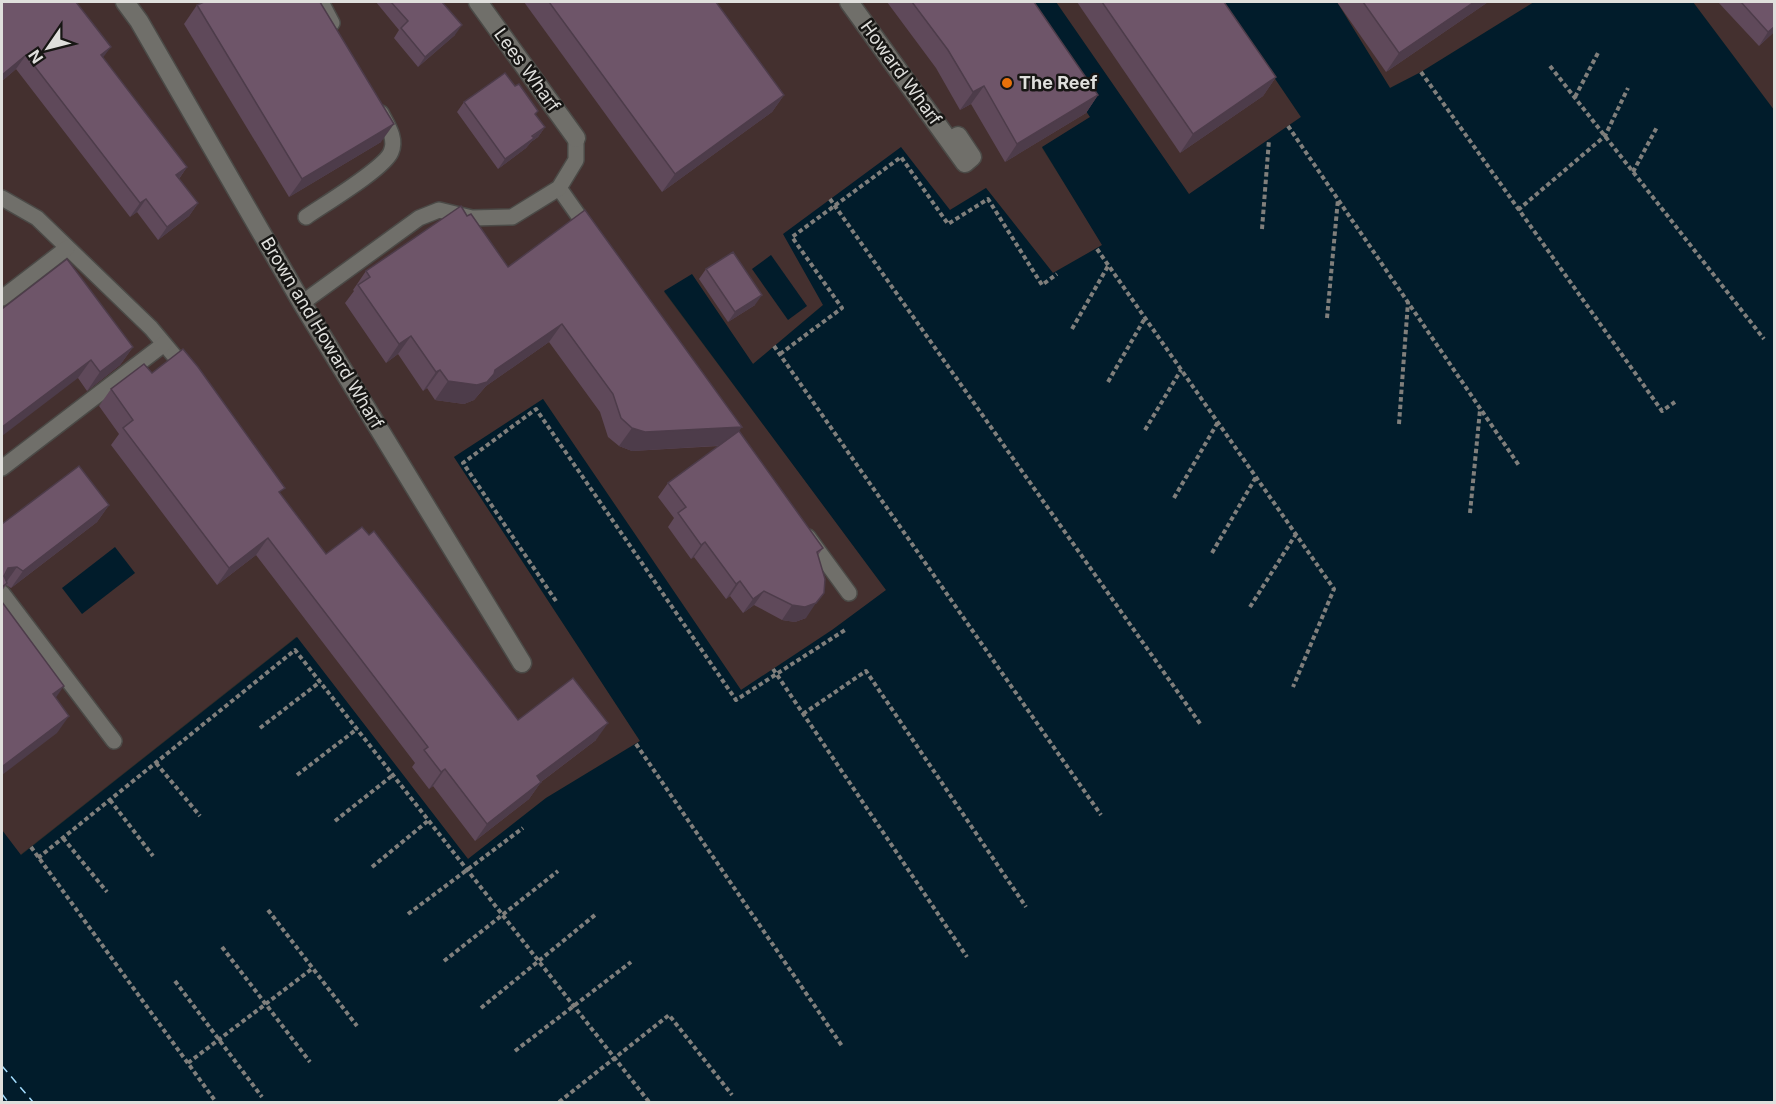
<svg xmlns="http://www.w3.org/2000/svg" width="1776" height="1104" font-family="Inter,sans-serif">
<rect width="100%" height="100%" fill="#2f2e2a"/>
<g fill="#44302f">
<polygon points="2,2 1011,2 1091,117 1042,148 1103,245 1053,273 986,188 950,210 823,305 753,364 692,275 664,292 887,590 832,630 741,690 543,399 454,457 640,741 546,798 468,859 296,637 20,855 2,830"/>
<polygon points="1056,2 1223,2 1301,117 1189,195"/>
<polygon points="1337,2 1534,2 1421,72 1390,88"/>
<polygon points="1693,2 1774,2 1774,110"/>
</g>
<g fill="#011c2b">
<polygon points="1011,2 1056,2 1189,194 1301,117 1223,2 1337,2 1390,88 1421,72 1534,2 1693,2 1774,110 1774,1102 2,1102 2,830 21,855 297,637 468,859 546,798 640,741 454,457 543,399 741,690 832,630 886,590 664,291 692,274 753,364 823,305 783,234 901,147 950,210 986,188 1053,273 1102,245 1042,147 1090,117"/>
<polygon points="771,255 807,306 788,320 752,269"/>
<polygon points="115,547 135,573 82,614 62,588"/>
</g>
<g fill="none" stroke-linecap="round" stroke-linejoin="round">
<g stroke="#a3dcfd" stroke-width="1.5" stroke-dasharray="8 6" stroke-linecap="butt">
<polyline points="2,1066 33,1102"/>
<polyline points="2,1094 8,1102"/>
</g>
<g stroke="#4b4a47" stroke-width="18">
<g id="lane">
<polyline points="321,2 332,23"/>
<polyline points="559,188 590,232"/>
<polyline points="2,198 37,218 151,328 187,371"/>
<path d="M306,217C323,205 384,169 391,152C397,138 387,125 381,113"/>
<polyline points="2,298 67,248"/>
<polyline points="302,303 419,218 439,210 472,218 512,217 559,188 576,160 576,138"/>
<polyline points="2,468 164,344"/>
<polyline points="808,537 849,593"/>
<polyline points="2,593 114,741"/>
</g>
</g>
<g stroke="#4b4a47" stroke-width="21">
<g id="street">
<polyline points="125,2 139,21 302,303 522,663"/>
<polyline points="478,2 576,138"/>
<polyline points="849,2 965,163 972,157 958,136 952,145"/>
</g>
</g>
<g stroke="#807f7c" stroke-width="4" stroke-dasharray="4.5 3" stroke-linecap="butt">
<polyline points="1550,66 1764,339"/>
<polyline points="1421,72 1662,411 1675,402"/>
<polyline points="1575,97 1599,51"/>
<polyline points="1288,126 1520,467"/>
<polyline points="1633,172 1657,127"/>
<polyline points="830,199 1201,725"/>
<polyline points="1518,210 1605,136 1628,88"/>
<polyline points="1262,229 1269,140"/>
<polyline points="1097,249 1334,589 1293,687"/>
<polyline points="1327,318 1338,199"/>
<polyline points="1072,329 1108,266"/>
<polyline points="774,346 1101,815"/>
<polyline points="780,354 842,308 792,237 901,157 948,224 988,199 1042,285 1057,274"/>
<polyline points="1108,382 1145,318"/>
<polyline points="1399,424 1408,302"/>
<polyline points="1145,430 1181,370"/>
<polyline points="1174,498 1218,422"/>
<polyline points="1470,513 1480,410"/>
<polyline points="1212,553 1256,477"/>
<polyline points="556,601 463,463 536,409 736,700 845,630"/>
<polyline points="1250,607 1296,534"/>
<polyline points="773,669 967,957"/>
<polyline points="803,714 866,671 1026,907"/>
<polyline points="260,728 320,682"/>
<polyline points="636,744 842,1046"/>
<polyline points="156,763 200,816"/>
<polyline points="297,775 357,729"/>
<polyline points="110,800 153,856"/>
<polyline points="335,821 393,775"/>
<polyline points="63,838 107,892"/>
<polyline points="31,847 216,1102"/>
<polyline points="38,858 295,650 649,1102"/>
<polyline points="372,867 429,820"/>
<polyline points="268,910 357,1026"/>
<polyline points="408,914 523,828"/>
<polyline points="222,947 310,1062"/>
<polyline points="444,961 558,871"/>
<polyline points="175,981 262,1097"/>
<polyline points="481,1008 595,915"/>
<polyline points="515,1051 631,962"/>
<polyline points="188,1063 313,968"/>
<polyline points="559,1102 669,1015 732,1095"/>
</g>
<use href="#lane" stroke="#706f6a" stroke-width="15"/>
<use href="#street" stroke="#706f6a" stroke-width="18"/>
</g>
<g fill="#5f495a">
<polygon points="2,2 103,58 187,167 179,179 198,203 189,216 158,240 137,212 130,217 16,69 2,81"/>
<polygon points="376,2 442,2 455,35 418,67 394,38 399,30"/>
<polygon points="524,2 716,2 784,95 772,112 662,192"/>
<polygon points="887,2 1034,2 1098,95 1086,113 1005,162 971,104 960,110 936,68"/>
<polygon points="1077,2 1224,2 1276,77 1263,96 1180,153"/>
<polygon points="1337,2 1488,2 1386,72"/>
<polygon points="1718,2 1774,2 1774,32 1759,46"/>
<polygon points="197,5 381,142 289,197 184,24"/>
<polygon points="515,86 538,111 535,115 545,127 538,137 531,142 526,148 498,169 457,112 464,102"/>
<polygon points="467,216 508,267 738,432 823,548 818,555 806,618 795,622 782,620 754,605 743,613 730,596 726,599 694,557 691,559 668,527 674,518 658,497 668,483 719,446 632,451 619,446 608,437 600,412 549,342 486,386 474,400 464,404 435,400 427,388 423,391 398,354 386,363 345,303 354,291 353,290 366,271"/>
<polygon points="706,269 755,305 728,322 699,279"/>
<polygon points="2,309 133,347 120,365 87,391 78,378"/>
<polygon points="152,373 280,494 326,554 518,720 596,740 541,782 529,799 475,841 433,786 429,789 412,767 415,763 256,555 217,585 111,445 119,434 99,406 111,389"/>
<polygon points="109,505 97,522 11,588 6,585 2,591 2,524"/>
</g>
<g fill="#4d3c4a">
<polygon points="1474,2 1488,2 1386,72 1399,53"/>
<polygon points="462,25 455,35 418,67 425,57"/>
<polygon points="1774,27 1774,32 1759,46 1768,32"/>
<polygon points="111,47 101,60 101,55"/>
<polygon points="26,55 16,69 2,81 2,75"/>
<polygon points="1276,77 1263,96 1180,153 1193,134"/>
<polygon points="984,86 971,104 960,110 973,92"/>
<polygon points="784,95 772,112 662,192 675,174"/>
<polygon points="1098,95 1086,113 1005,162 1017,144"/>
<polygon points="394,124 381,142 289,197 302,179"/>
<polygon points="545,127 538,137 531,142 526,148 498,169 505,159"/>
<polygon points="187,167 178,180 176,175"/>
<polygon points="146,199 137,212 130,217 140,203"/>
<polygon points="198,203 189,216 158,240 167,227"/>
<polygon points="762,295 755,305 728,322 735,312"/>
<polygon points="562,324 549,342 486,386 474,400 464,404 435,400 448,381 495,370"/>
<polygon points="411,336 398,354 386,363 399,344"/>
<polygon points="133,347 120,365 87,391 100,372"/>
<polygon points="91,360 78,378 2,436 2,427"/>
<polygon points="440,370 427,388 423,391 436,372"/>
<polygon points="742,427 729,445 632,451 619,446 632,428"/>
<polygon points="109,505 97,522 11,588 23,571"/>
<polygon points="268,538 256,555 217,585 229,568"/>
<polygon points="705,542 694,557 691,559 701,545"/>
<polygon points="17,567 5,584 2,585 8,568"/>
<polygon points="740,581 730,596 726,599 736,584"/>
<polygon points="764,591 754,605 743,613 753,599"/>
<polygon points="816,603 806,618 795,622 782,620 792,605"/>
<polygon points="64,686 52,703 53,694"/>
<polygon points="69,716 57,733 2,775 2,768 3,766"/>
<polygon points="608,723 596,740 525,794 537,776"/>
<polygon points="445,769 433,786 429,789 441,772"/>
<polygon points="541,782 529,799 475,841 487,824"/>
</g>
<g fill="#6e5569" stroke="#4d3c4a" stroke-width="1.5">
<polygon points="2,2 76,2 111,47 101,55 187,167 176,175 198,203 167,227 146,199 140,203 26,55 2,75"/>
<polygon points="204,2 320,2 394,124 302,179 197,5"/>
<polygon points="391,2 442,2 462,25 425,57 401,28 408,21"/>
<polygon points="549,2 716,2 784,95 675,174"/>
<polygon points="912,2 1034,2 1098,95 1017,144 984,86 973,92 948,50"/>
<polygon points="1102,2 1224,2 1276,77 1193,134"/>
<polygon points="1363,2 1474,2 1399,53"/>
<polygon points="1741,2 1774,2 1774,27 1768,32"/>
<polygon points="505,73 515,86 519,84 538,111 535,114 545,127 532,136 534,138 505,159 464,102"/>
<polygon points="461,206 467,216 471,214 508,267 585,210 742,427 645,432 632,428 621,418 613,394 562,324 495,370 494,374 487,382 477,385 448,381 440,370 436,372 411,336 399,344 358,285 370,277 366,271"/>
<polygon points="733,252 762,295 735,312 706,269"/>
<polygon points="67,259 133,347 100,372 91,360 2,427 2,309"/>
<polygon points="183,349 198,367 285,488 279,492 326,554 362,527 369,535 374,531 518,720 573,678 608,723 537,776 541,782 487,824 445,769 441,772 424,750 428,747 268,538 229,568 123,428 133,420 111,389 144,364 152,373"/>
<polygon points="739,431 823,548 817,552 825,579 824,593 816,603 805,607 792,605 764,591 753,599 740,581 736,584 705,542 701,545 678,513 686,507 668,483"/>
<polygon points="79,466 109,505 23,571 17,567 8,568 4,576 7,583 2,587 2,524"/>
<polygon points="2,602 64,686 53,694 69,716 3,766 2,764"/>
</g>
<circle fill="#e8710a" stroke="#171614" stroke-width="2" cx="1007" cy="83" r="6"/>
<g text-anchor="middle" stroke-width="5" stroke-linejoin="round" paint-order="stroke">
<g font-size="18" fill="#dfdfdc" stroke="#171614">
<text transform="translate(527 70) rotate(54)" y="6">Lees Wharf</text>
<text transform="translate(901 73) rotate(54)" y="6">Howard Wharf</text>
<text transform="translate(322 333) rotate(59)" y="6">Brown and Howard Wharf</text>
</g>
<g font-size="18" font-weight="bold" fill="#dfdfdc" stroke="#171614" text-anchor="start">
<text x="1019" y="89">The Reef</text>
</g>
</g>
<rect width="1776" height="1104" fill="none" stroke="#dfdfdc" stroke-width="6"/>
<g transform="translate(48 48) rotate(235)" stroke="#171614" stroke-width="4.5" paint-order="stroke">
<path d="M0-4.5L10 22L0 15L-10 22Z" fill="#dfdfdc"/>
<text y="-9" font-size="16" font-weight="bold" text-anchor="middle" fill="#dfdfdc">N</text>
</g>
</svg>
